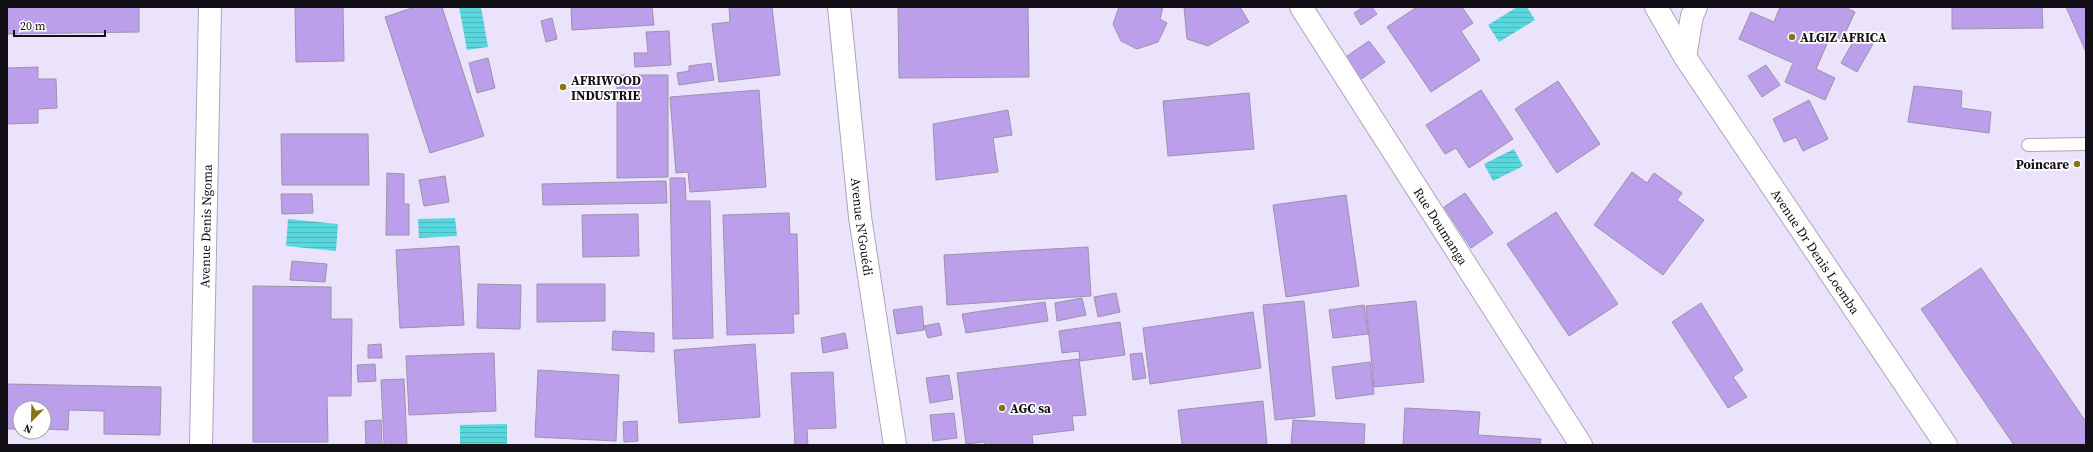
<svg xmlns="http://www.w3.org/2000/svg" width="2093" height="452" font-family="'Source Serif 4',serif">
<defs>
<pattern id="water-rules" width="6" height="5" patternUnits="userSpaceOnUse"><rect width="6" height="5" fill="#58d8dd"/><path d="M0 2.5h6" fill="none" stroke="#4cb8bd"/></pattern>
</defs>
<rect width="100%" height="100%" fill="#ebe3fb"/>
<g fill="url(#water-rules)">
<polygon points="459,7 481,7 488,47 467,50"/>
<polygon points="1517,7 1527,7 1535,20 1499,42 1488,25"/>
<polygon points="1514,149 1523,166 1493,181 1484,164"/>
<polygon points="455,218 457,236 419,238 418,219"/>
<polygon points="288,219 338,224 336,251 286,246"/>
<polygon points="507,424 507,445 460,445 460,425"/>
</g>
<g fill="#bc9feb" stroke="#9b93a9">
<polygon points="7,7 139,7 139,32 7,34"/>
<polygon points="295,7 343,7 344,61 296,62"/>
<polygon points="415,7 442,7 484,136 430,153 385,17"/>
<polygon points="571,7 652,7 654,25 572,30"/>
<polygon points="729,7 772,7 780,75 719,82 712,24 730,22"/>
<polygon points="898,7 1028,7 1029,77 899,78"/>
<polygon points="1119,7 1163,7 1160,19 1167,23 1158,42 1137,49 1121,41 1113,24"/>
<polygon points="1184,7 1240,7 1249,22 1208,46 1187,39"/>
<polygon points="1363,7 1372,7 1377,14 1361,25 1354,13"/>
<polygon points="1417,7 1462,7 1473,23 1461,31 1480,60 1431,92 1387,27"/>
<polygon points="1780,7 1845,7 1855,12 1842,40 1831,35 1816,69 1835,78 1825,100 1785,82 1793,63 1739,39 1751,12 1774,22"/>
<polygon points="1952,7 2042,7 2043,28 1952,29"/>
<polygon points="2066,7 2086,7 2086,52"/>
<polygon points="552,18 557,39 546,42 541,21"/>
<polygon points="669,31 671,65 635,67 634,53 648,53 646,32"/>
<polygon points="1857,35 1873,44 1857,72 1841,63"/>
<polygon points="1369,41 1385,62 1360,80 1344,58"/>
<polygon points="488,58 495,88 477,93 469,63"/>
<polygon points="711,63 714,80 679,85 677,73 689,71 689,66"/>
<polygon points="1766,65 1780,85 1762,97 1748,76"/>
<polygon points="38,67 38,79 56,79 57,108 38,109 38,123 7,124 7,68"/>
<polygon points="617,75 668,75 668,177 617,178"/>
<polygon points="1558,81 1600,144 1557,173 1515,109"/>
<polygon points="1914,86 1962,91 1961,108 1991,112 1989,133 1908,122"/>
<polygon points="759,90 766,187 690,192 688,172 676,173 670,97"/>
<polygon points="1481,90 1513,139 1469,168 1456,148 1445,154 1426,125"/>
<polygon points="1249,93 1254,149 1168,156 1163,101"/>
<polygon points="1809,100 1828,139 1803,151 1796,137 1784,142 1773,119"/>
<polygon points="1008,110 1012,135 993,138 998,172 936,180 933,124"/>
<polygon points="281,134 368,134 369,185 282,185"/>
<polygon points="1632,172 1647,183 1654,173 1682,193 1677,200 1704,220 1663,275 1594,225"/>
<polygon points="387,173 404,174 404,204 409,204 409,235 386,235"/>
<polygon points="445,176 449,202 424,206 419,180"/>
<polygon points="670,178 685,178 686,201 710,201 713,338 673,339"/>
<polygon points="666,181 667,203 543,205 542,184"/>
<polygon points="1465,193 1493,233 1471,248 1444,207"/>
<polygon points="281,194 312,194 313,213 282,214"/>
<polygon points="1346,195 1359,286 1286,297 1273,205"/>
<polygon points="1556,212 1618,304 1569,336 1507,244"/>
<polygon points="789,213 790,234 797,234 799,314 793,314 794,333 727,335 723,215"/>
<polygon points="638,214 639,256 583,257 582,215"/>
<polygon points="459,246 464,325 400,328 396,250"/>
<polygon points="1088,247 1091,296 947,305 944,255"/>
<polygon points="292,261 327,264 325,282 290,280"/>
<polygon points="1981,268 2086,422 2086,445 2014,445 1921,309"/>
<polygon points="478,284 521,285 520,329 477,328"/>
<polygon points="537,284 605,284 605,321 537,322"/>
<polygon points="253,286 331,287 331,319 352,319 351,396 327,396 328,442 253,442"/>
<polygon points="1116,293 1120,312 1098,317 1094,297"/>
<polygon points="1082,298 1086,315 1057,321 1055,303"/>
<polygon points="1304,301 1315,416 1275,420 1263,305"/>
<polygon points="1416,301 1424,382 1374,387 1366,306"/>
<polygon points="1045,302 1048,321 966,333 962,314"/>
<polygon points="1701,303 1743,370 1733,377 1747,397 1728,408 1672,322"/>
<polygon points="1364,305 1368,334 1333,338 1329,310"/>
<polygon points="922,306 924,330 897,334 893,310"/>
<polygon points="1253,312 1261,368 1150,384 1143,328"/>
<polygon points="1120,322 1125,355 1080,361 1079,351 1062,353 1059,331"/>
<polygon points="939,323 942,335 928,338 924,326"/>
<polygon points="613,331 654,333 654,352 612,350"/>
<polygon points="845,333 848,348 823,353 821,338"/>
<polygon points="381,344 382,358 368,358 368,345"/>
<polygon points="755,344 760,417 679,423 674,350"/>
<polygon points="494,353 496,411 409,415 406,356"/>
<polygon points="1142,353 1146,378 1133,380 1130,354"/>
<polygon points="1079,359 1086,415 1072,416 1074,430 1032,435 1033,445 985,445 984,442 966,444 957,373"/>
<polygon points="1370,362 1374,394 1336,399 1332,367"/>
<polygon points="375,364 376,381 358,382 357,365"/>
<polygon points="538,370 619,375 616,441 535,437"/>
<polygon points="833,372 836,428 807,429 808,445 795,445 791,373"/>
<polygon points="949,375 953,399 930,403 926,378"/>
<polygon points="404,379 407,445 384,445 381,380"/>
<polygon points="7,384 161,387 160,435 104,434 104,411 69,410 68,430 44,429 44,408 20,408 20,429 7,429"/>
<polygon points="1263,401 1267,445 1182,445 1178,410"/>
<polygon points="1405,408 1480,412 1478,435 1541,439 1540,445 1403,445"/>
<polygon points="954,413 957,438 933,441 930,415"/>
<polygon points="381,420 382,445 366,445 365,421"/>
<polygon points="1293,420 1365,424 1364,445 1291,445"/>
<polygon points="637,421 638,441 624,442 623,422"/>
</g>
<g fill="none" stroke-linecap="round" stroke-linejoin="round">
<g stroke="#ada5bb" stroke-width="14">
<polyline id="lane" points="2028,145 2086,144"/>
</g>
<g stroke="#ada5bb" stroke-width="24">
<g id="street">
<path id="s1" d="M1301,7L1581,445"/>
<path id="s2" d="M1656,7L1685,57L1946,445"/>
<polyline points="1685,57 1692,16 1696,7"/>
<path id="s3" d="M201,445L210,7"/>
</g>
</g>
<g stroke="#ada5bb" stroke-width="24">
<g id="secondary">
<path id="s4" d="M839,7L860,217L895,445"/>
</g>
</g>
<use href="#lane" stroke="#fff" stroke-width="12"/>
<use href="#street" stroke="#fff" stroke-width="22"/>
<use href="#secondary" stroke="#fff" stroke-width="22"/>
</g>
<g fill="#867416" stroke="#fff" stroke-width="1.5">
<circle cx="1792" cy="37" r="4"/>
<circle cx="563" cy="87" r="4"/>
<circle cx="2077" cy="164" r="4"/>
<circle cx="1002" cy="408" r="4"/>
</g>
<g text-anchor="middle" stroke-width="3.5" stroke-linejoin="round" paint-order="stroke">
<g font-size="13" font-weight="bold" fill="#120f17" stroke="#fff" text-anchor="start">
<text x="1800" y="42">ALGIZ AFRICA</text>
<text x="571" y="85">AFRIWOOD<tspan x="571" dy="15">INDUSTRIE</tspan></text>
<text x="2069" y="169" text-anchor="end">Poincare</text>
<text x="1010" y="413">AGC sa</text>
</g>
<g font-size="13" fill="#120f17" stroke="#fff">
<text dy="5" stroke="none"><textPath href="#s3" startOffset="219">Avenue Denis Ngoma</textPath></text>
<text dy="5" stroke="none"><textPath href="#s4" startOffset="221">Avenue N'Gouédi</textPath></text>
<text dy="5" stroke="none"><textPath href="#s1" startOffset="260">Rue Doumanga</textPath></text>
<text dy="5" stroke="none"><textPath href="#s2" startOffset="292">Avenue Dr Denis Loemba</textPath></text>
</g>
</g>
<rect width="2093" height="452" fill="none" stroke="#120f17" stroke-width="16"/>
<g transform="translate(32 420) rotate(203)"><circle r="19" fill="#ffffff" stroke="#a09fa2"/>
<path d="M0-3L7 15L0 10L-7 15Z" fill="#867416"/>
<text y="-6" font-size="11" font-weight="bold" text-anchor="middle" fill="#120f17">N</text>
</g>
<path d="M14 30v6h91v-6" fill="none" stroke="#120f17" stroke-width="2"/>
<text x="20" y="30" font-size="12" fill="#120f17" stroke="#ffffff" stroke-width="3" paint-order="stroke">20 m</text>
</svg>
